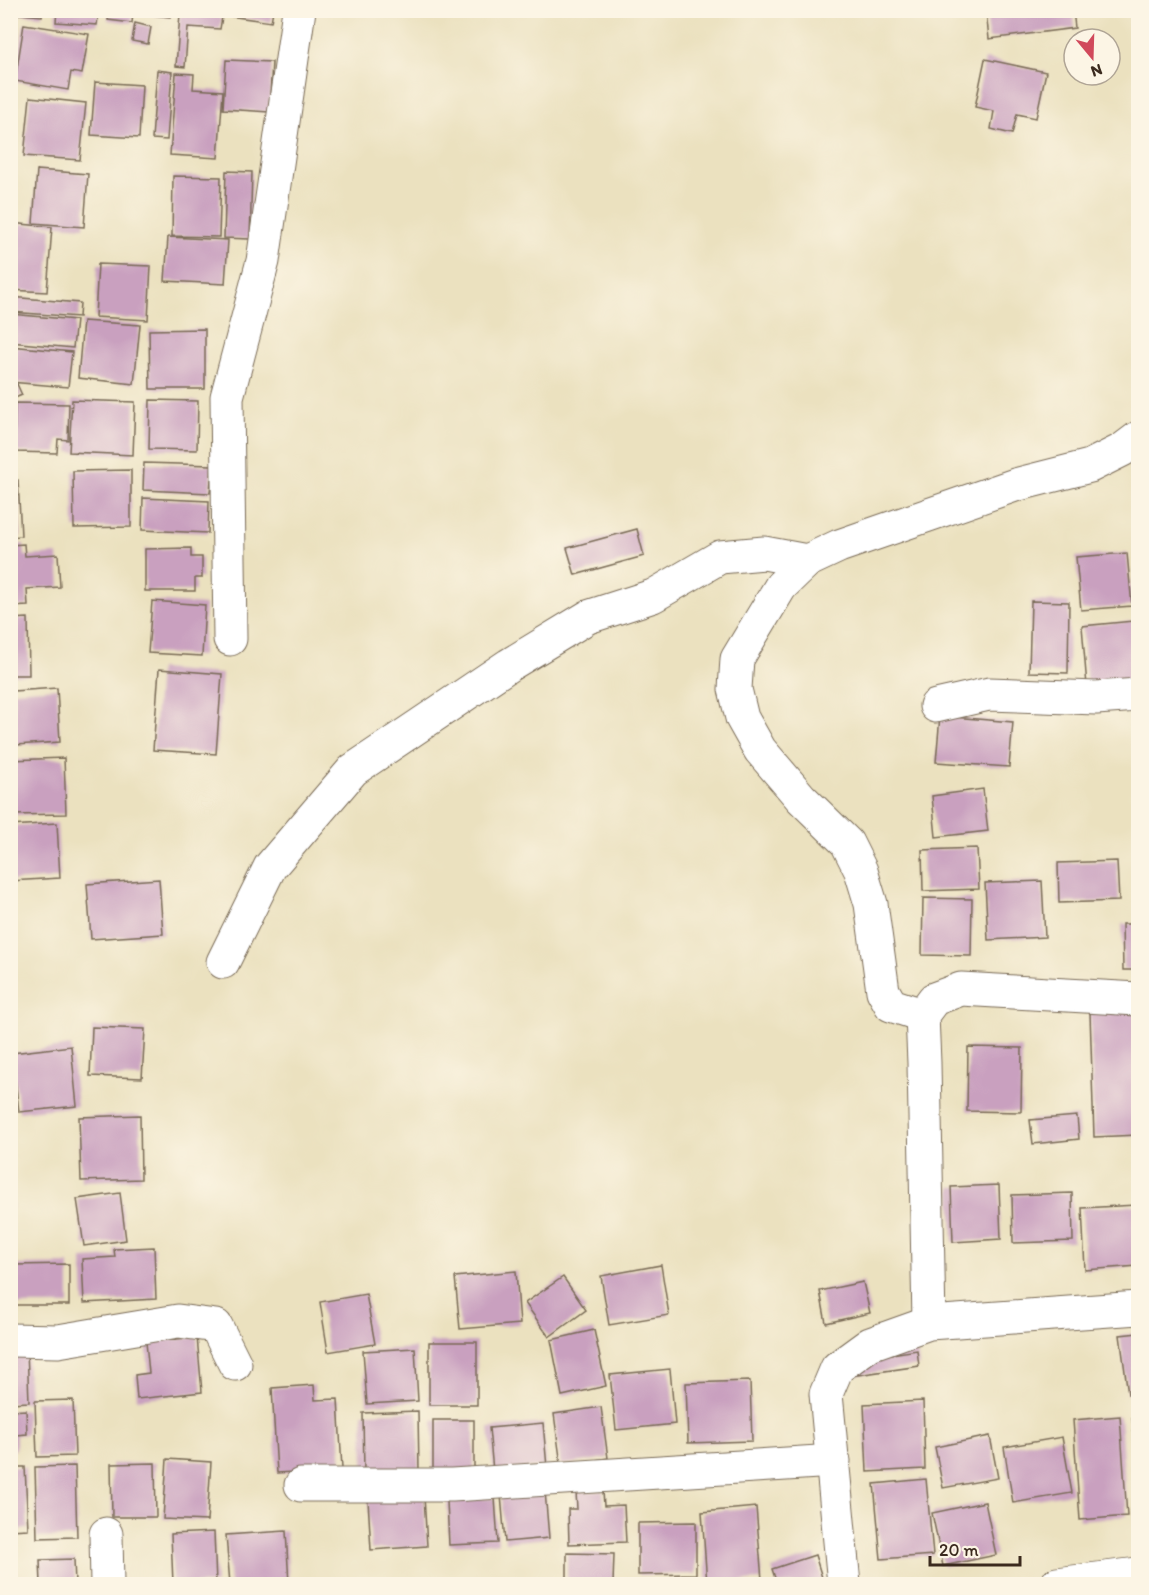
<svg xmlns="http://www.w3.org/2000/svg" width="1149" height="1595" font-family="Itim,sans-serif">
<rect width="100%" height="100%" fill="#fcf5e5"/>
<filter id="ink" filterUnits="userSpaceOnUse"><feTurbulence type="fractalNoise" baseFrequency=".0167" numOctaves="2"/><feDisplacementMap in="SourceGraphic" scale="12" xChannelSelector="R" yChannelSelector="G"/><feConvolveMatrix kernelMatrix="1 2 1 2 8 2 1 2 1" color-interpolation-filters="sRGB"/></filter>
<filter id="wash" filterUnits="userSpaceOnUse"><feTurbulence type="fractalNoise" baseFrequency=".008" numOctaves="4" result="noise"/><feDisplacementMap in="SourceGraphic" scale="24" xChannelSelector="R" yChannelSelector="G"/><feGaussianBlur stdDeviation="1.35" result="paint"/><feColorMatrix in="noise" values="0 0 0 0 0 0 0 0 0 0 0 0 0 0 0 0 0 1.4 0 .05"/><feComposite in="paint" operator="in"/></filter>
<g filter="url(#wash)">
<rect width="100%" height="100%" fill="#ebe1bf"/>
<g id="blocks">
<g fill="#c9a0bf">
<polygon points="10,10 43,10 42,16 10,13"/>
<polygon points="57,10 99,10 97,25 56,22"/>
<polygon points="109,10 171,10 170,17 133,13 132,23 108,20"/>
<polygon points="230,10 273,10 271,22 229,16"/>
<polygon points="986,10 1073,10 1075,28 989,39"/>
<polygon points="180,14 222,17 220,29 188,27 185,67 176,66"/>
<polygon points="135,23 151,27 148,44 132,41"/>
<polygon points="24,24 89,34 82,74 71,72 68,90 15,81"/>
<polygon points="985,59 1046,72 1036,118 1017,114 1012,134 991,129 994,111 975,107"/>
<polygon points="226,60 272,62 269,112 223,109"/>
<polygon points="157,70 172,72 167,140 152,139"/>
<polygon points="176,73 194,74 193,89 223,91 218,158 170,155"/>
<polygon points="95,82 142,85 139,138 91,135"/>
<polygon points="30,97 86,103 80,160 24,156"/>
<polygon points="37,170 88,174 84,227 33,223"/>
<polygon points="226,171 252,172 250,239 224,238"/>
<polygon points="173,176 221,177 219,237 172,236"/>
<polygon points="10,223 52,227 47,292 10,290"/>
<polygon points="168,237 228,240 225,284 165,281"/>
<polygon points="98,264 151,266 148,320 95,317"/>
<polygon points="10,297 80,303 79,317 10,312"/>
<polygon points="10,314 76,320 73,348 10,342"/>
<polygon points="83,321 140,325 134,384 78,378"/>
<polygon points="205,329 205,389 150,389 149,330"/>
<polygon points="10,346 72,352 68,387 10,382"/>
<polygon points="17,384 22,395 10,400 10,387"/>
<polygon points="72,400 135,402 133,455 69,452"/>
<polygon points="150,400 198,401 197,450 149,449"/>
<polygon points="15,403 69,404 68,440 58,439 57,453 14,452"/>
<polygon points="144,463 212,465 210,493 143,490"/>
<polygon points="131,470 131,527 74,528 73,471"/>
<polygon points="10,480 18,480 21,536 10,537"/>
<polygon points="143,498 209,501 208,533 142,530"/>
<polygon points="637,529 644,556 575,575 567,548"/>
<polygon points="24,544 25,556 58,554 60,587 27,589 28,606 10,607 10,545"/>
<polygon points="191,548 191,557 202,557 202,578 195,578 195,591 145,591 145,549"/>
<polygon points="1127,553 1132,606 1081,610 1076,557"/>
<polygon points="152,601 205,605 202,656 148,653"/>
<polygon points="1031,601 1069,602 1068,673 1029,672"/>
<polygon points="28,618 29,675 10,675 10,619"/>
<polygon points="1133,621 1138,681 1087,686 1082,626"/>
<polygon points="159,669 222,674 216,754 153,750"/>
<polygon points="57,688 60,742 16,745 13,691"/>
<polygon points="940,716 1013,722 1009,767 936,762"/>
<polygon points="64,758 66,814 10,815 10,760"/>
<polygon points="983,789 988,831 936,837 932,796"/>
<polygon points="57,823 60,878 10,881 10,826"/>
<polygon points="977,848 979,889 923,891 922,850"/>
<polygon points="1134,852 1138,852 1138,908 1136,908"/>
<polygon points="1117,861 1119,901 1059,903 1058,863"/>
<polygon points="159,879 163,934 91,939 87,884"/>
<polygon points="1042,881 1045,937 988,940 985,883"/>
<polygon points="923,898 972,899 971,956 922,955"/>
<polygon points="1122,924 1138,924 1138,970 1123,970"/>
<polygon points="1138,1011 1138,1135 1094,1137 1090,1013"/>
<polygon points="92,1027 145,1029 142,1078 90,1076"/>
<polygon points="71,1046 77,1106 19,1112 12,1053"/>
<polygon points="968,1047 1022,1048 1021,1112 967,1111"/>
<polygon points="140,1115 141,1179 81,1181 79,1117"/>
<polygon points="1077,1116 1079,1139 1033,1144 1030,1120"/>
<polygon points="999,1185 1001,1239 953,1242 951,1187"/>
<polygon points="10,1193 12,1193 13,1209 10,1209"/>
<polygon points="120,1193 126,1240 84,1246 77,1199"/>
<polygon points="1072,1193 1073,1241 1013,1243 1012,1195"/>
<polygon points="1136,1205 1138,1266 1085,1270 1082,1208"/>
<polygon points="154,1247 156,1299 84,1303 82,1259 115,1257 114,1249"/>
<polygon points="69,1264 69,1305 14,1305 14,1265"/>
<polygon points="661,1265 669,1315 609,1325 601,1276"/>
<polygon points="516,1271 520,1324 460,1329 455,1277"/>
<polygon points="563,1277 586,1310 549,1337 525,1303"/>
<polygon points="863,1282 870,1313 826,1323 820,1291"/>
<polygon points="366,1294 375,1344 328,1352 320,1302"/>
<polygon points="594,1330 606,1386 562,1396 551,1340"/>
<polygon points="1138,1333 1138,1392 1128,1394 1120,1335"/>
<polygon points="197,1337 202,1392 137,1399 135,1375 149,1373 146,1342"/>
<rect x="429" y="1342" width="48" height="63"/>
<polygon points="415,1348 418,1401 367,1404 363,1351"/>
<polygon points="10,1349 27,1349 29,1402 10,1403"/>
<polygon points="917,1350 919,1366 857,1375 860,1359"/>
<polygon points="670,1369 675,1424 616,1430 610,1375"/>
<polygon points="750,1381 752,1441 688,1443 686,1383"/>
<polygon points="314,1385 315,1400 338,1399 342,1469 277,1473 272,1388"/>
<polygon points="73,1400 75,1456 37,1457 35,1401"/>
<polygon points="923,1401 925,1469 867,1472 864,1404"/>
<polygon points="601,1407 608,1458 561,1465 554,1414"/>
<polygon points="26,1410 27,1434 16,1435 16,1450 10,1450 10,1411"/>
<polygon points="418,1411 419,1472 364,1473 363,1413"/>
<polygon points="1132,1415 1138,1415 1138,1462 1136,1463"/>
<polygon points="1120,1416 1127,1516 1080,1520 1073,1420"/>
<rect x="433" y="1420" width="41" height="54"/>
<polygon points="543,1423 547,1467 493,1471 489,1428"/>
<polygon points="990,1436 998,1478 943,1488 935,1447"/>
<polygon points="1062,1437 1072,1493 1013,1503 1004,1447"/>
<polygon points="167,1459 211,1462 207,1521 163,1519"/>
<polygon points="155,1463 156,1517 112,1517 111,1464"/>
<polygon points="75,1466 77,1537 37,1538 35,1467"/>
<polygon points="10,1467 25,1467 28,1529 10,1530"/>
<polygon points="926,1479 933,1555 881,1559 874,1484"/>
<polygon points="545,1491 549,1538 505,1542 501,1495"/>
<polygon points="603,1491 604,1506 624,1505 626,1542 569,1544 568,1509 577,1509 576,1492"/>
<polygon points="424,1496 427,1546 371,1550 368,1500"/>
<polygon points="495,1498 498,1543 449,1545 447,1501"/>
<polygon points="985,1502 996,1555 943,1566 932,1513"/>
<polygon points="756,1507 762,1580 707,1584 702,1512"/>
<polygon points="696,1522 696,1574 638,1575 638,1523"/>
<polygon points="286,1531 289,1584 230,1584 226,1535"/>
<polygon points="214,1532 216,1584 173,1584 171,1534"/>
<polygon points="567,1553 614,1554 613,1584 567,1584"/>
<polygon points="815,1555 824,1584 777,1584 772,1569"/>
<polygon points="74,1559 75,1584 41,1584 40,1560"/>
</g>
</g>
</g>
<g filter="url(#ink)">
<use href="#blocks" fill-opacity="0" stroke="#796a56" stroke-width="1.5"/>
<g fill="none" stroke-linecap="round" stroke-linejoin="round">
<g stroke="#796a56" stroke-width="35">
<g id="minor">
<polyline points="230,639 227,397 263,261 299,10"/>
<polyline points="936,706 989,694 1096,698 1138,695"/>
<polyline points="223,962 270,867 353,770 509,665 588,617 653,596 720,557 764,553 807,561"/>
<polyline points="922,1015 891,1005 883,991 871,904 861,871 847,843 801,798 760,750 742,718 735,689 737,659 781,586 807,561 839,546 1015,485 1090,466 1122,450 1138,438"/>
<polyline points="929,1323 924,1063 922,1015 934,999 961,989 1138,999"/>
<polyline points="10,1340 58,1341 178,1321 216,1326 235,1364"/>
<polyline points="301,1485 452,1485 834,1461"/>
<polyline points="106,1534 107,1584"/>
<polyline points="844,1584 826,1394 837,1368 870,1344 929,1323 1138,1308"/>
<polyline points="1057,1584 1138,1574"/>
</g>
</g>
<use href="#minor" stroke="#fff" stroke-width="33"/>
</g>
</g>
<rect width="1149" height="1595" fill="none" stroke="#fcf5e5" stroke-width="36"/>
<g transform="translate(1092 57) rotate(161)"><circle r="28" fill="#fcf5e5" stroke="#afa495" stroke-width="1.5"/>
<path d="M0-4.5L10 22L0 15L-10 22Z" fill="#d1495b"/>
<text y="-9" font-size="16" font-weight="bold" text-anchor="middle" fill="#3b2a1e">N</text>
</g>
<path d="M930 1556v9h90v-9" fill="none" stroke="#3b2a1e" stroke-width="3"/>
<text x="939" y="1556" font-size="18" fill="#3b2a1e" stroke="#fcf5e5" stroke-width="4.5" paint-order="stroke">20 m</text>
</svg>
